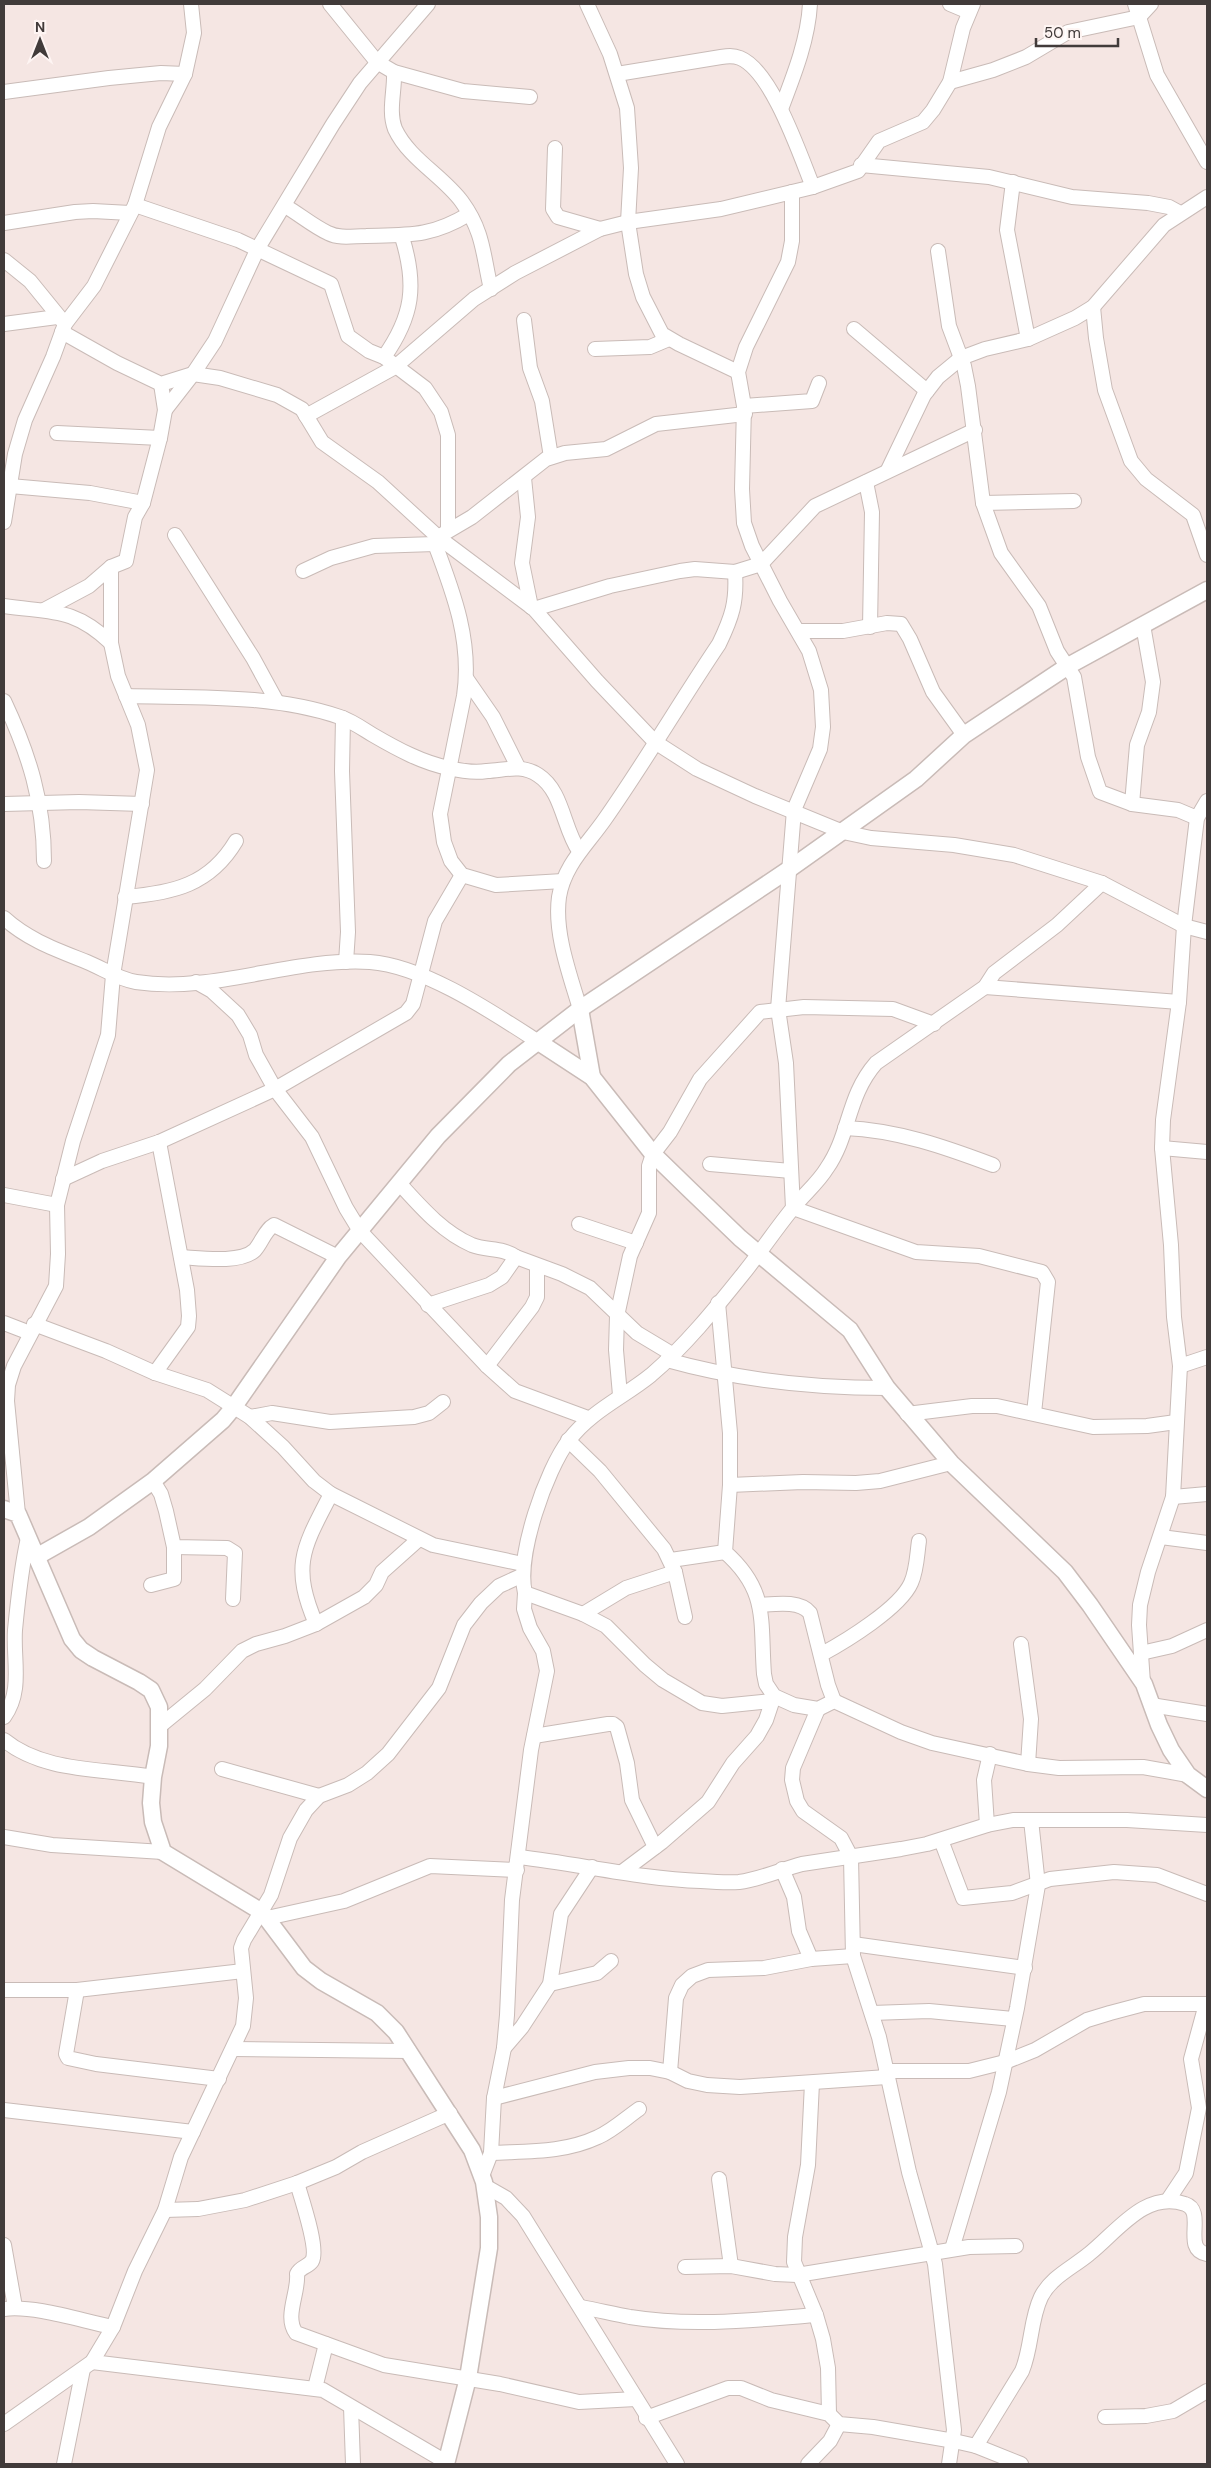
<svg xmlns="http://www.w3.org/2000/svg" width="1211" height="2468" font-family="'DM Sans',sans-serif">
<rect width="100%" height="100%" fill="#f5e6e3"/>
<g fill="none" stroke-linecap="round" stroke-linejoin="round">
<g stroke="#c9bbb7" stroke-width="16">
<g id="minor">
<polyline points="330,4 377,62 394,72 463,91 530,97"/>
<polyline points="587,4 610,54 627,108 631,168 628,222 636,274 643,297 662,334 679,344 738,372"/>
<polyline points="950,4 969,12"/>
<polyline points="1135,4 1157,75 1207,162"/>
<path d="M394,72C395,90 388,111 395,129C409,159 443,176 462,202C484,232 483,256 491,289"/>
<path d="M617,74L721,57C727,56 733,55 740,58C772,71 800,155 813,187"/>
<polyline points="950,82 993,70 1026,57 1068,32 1139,17 1151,4"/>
<polyline points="4,92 109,78 161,73 185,74"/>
<path d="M781,109C794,75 808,40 810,4"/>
<polyline points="555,148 553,209 558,217 600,229"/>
<polyline points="861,165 989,177 1072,197 1148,203 1169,207 1180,213"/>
<polyline points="1013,182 1007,230 1028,339"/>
<polyline points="792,192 792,241 788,262 746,347 738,372 744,406 742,489 744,523 752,546 780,601 809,651 821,690 823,727 820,749 794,810 778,1009 786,1063 793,1208 916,1252 979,1256 1042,1272 1048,1282 1034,1413"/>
<polyline points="135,205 238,240 331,284 348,336 369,351 384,357 425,388 441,412 448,435 448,529"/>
<path d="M285,206C299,214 313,226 328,233C340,239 353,236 366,236C409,235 431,237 469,214"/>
<polyline points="4,223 75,212 93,211 130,213"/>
<polyline points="938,251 949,326 964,366 968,386 983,503 1001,553 1039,606 1057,651 1074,677 1088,757 1100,792 1132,804 1178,810 1197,818"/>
<polyline points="4,260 30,281 65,324"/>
<polyline points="1093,307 1096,338 1105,390 1131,461 1146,479 1193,515 1207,555"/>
<polyline points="524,320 530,368 542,401 551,457"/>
<polyline points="4,324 57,317"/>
<polyline points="854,329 927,391"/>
<polyline points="62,332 117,363 161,384 193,374 220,378 277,395 302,409 322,442 378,482 438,537 534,609 597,681 655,742 697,769 755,796 843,832 871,838 954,845 1014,855 1102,883 1184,926 1207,932"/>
<polyline points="595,349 650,347 669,339"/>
<path d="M384,357C413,316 417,285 402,237"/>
<polyline points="744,406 812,401 819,383"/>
<polyline points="165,410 193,374 215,341 258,248 333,124 360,83 428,4"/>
<polyline points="306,416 395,367 474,299 515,273 600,229 628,222 721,209 813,187 858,171 879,141 923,122 933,110 950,82 963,28 973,4"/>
<polyline points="57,433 160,438"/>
<polyline points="888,470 924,395 938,377 961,358 985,349 1028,339 1075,318 1093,307 1164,225 1207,197"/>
<polyline points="524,478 528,517 522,563 531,607"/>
<polyline points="866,482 872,512 870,627"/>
<polyline points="10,486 90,493 143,503"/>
<polyline points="983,503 1074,501"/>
<polyline points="4,522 15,454 25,420 53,357 65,324 94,286 135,205 159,127 185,74 194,33 191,4"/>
<polyline points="175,535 253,658 277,702"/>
<polyline points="303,571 331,558 374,546 435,544"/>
<path d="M4,606C51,613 73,607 111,643"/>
<polyline points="534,609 610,586 680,571 695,569 735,572 761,564 815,506 975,430"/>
<polyline points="44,610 89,586 111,567 126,561 135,517 143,503 160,438 165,410 161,384"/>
<polyline points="798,631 843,631 887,623 901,624 910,639 933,692 964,735"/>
<polyline points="466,678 493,717 518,767"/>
<path d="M126,696C197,698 272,694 340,717C352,721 363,729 373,735C397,749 423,763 449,768C461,771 475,773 487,771C506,770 521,764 538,775C563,791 563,828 579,851"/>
<path d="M4,701C29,754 44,802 44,861"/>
<polyline points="343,718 342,771 348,932 346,962"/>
<polyline points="4,804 79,802 142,804"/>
<polyline points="1132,804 1137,745 1149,712 1153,682 1143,625"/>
<path d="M563,881L496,885L462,875L451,861L444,842L440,814L464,696C472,642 454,594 435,544L438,537L472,517L546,459L565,453L606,449L656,424L745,414"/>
<path d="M125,897C173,893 210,885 236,841"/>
<path d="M4,918C28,940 57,950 87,962C104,969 118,979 136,982C214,994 292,957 370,962C424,966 492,1012 537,1041"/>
<polyline points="196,982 212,991 238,1015 250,1035 256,1055 275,1089 312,1137 346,1208 360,1231 487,1366 515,1391 588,1418"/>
<polyline points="985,987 1179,1002"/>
<path d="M580,1009C570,975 554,933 559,897C564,865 587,845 605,819C645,762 680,702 719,644C732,617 737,602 735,572"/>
<path d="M845,1128C897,1130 945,1147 993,1165"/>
<polyline points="1162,1148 1207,1152"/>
<polyline points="710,1164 791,1171"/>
<polyline points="63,1179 102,1161 159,1142 275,1089 406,1013 413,1004 435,921 462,875"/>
<path d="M399,1183C420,1206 442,1232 472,1245C487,1251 502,1247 516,1257L562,1274L590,1288L637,1333L672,1354"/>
<polyline points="4,1195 57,1205"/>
<polyline points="579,1224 636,1243"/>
<path d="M181,1257C199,1258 241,1264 255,1250C262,1242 265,1230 274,1225L338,1257"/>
<path d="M718,1303L730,1433V1485L725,1552C769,1591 760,1621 764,1674L766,1684L774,1696L794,1705L818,1709L834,1701L901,1732L932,1743L1028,1764L1059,1768L1143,1767L1188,1775"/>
<polyline points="428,1305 489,1285 502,1277 516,1257"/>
<polyline points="4,1323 30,1333"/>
<polyline points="34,1324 106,1351 155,1373 207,1390 250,1417 283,1447 314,1481 331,1494 433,1545 523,1564"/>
<path d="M667,1360C738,1380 813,1388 887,1388"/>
<polyline points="487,1366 532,1307 537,1297 537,1266"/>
<polyline points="1180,1366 1207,1357"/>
<polyline points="155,1373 188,1327 189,1316 187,1290 159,1142"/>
<polyline points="620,1395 616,1350 617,1316 630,1256 649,1213 649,1166 653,1154 670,1132 700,1079 760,1012 804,1007 893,1009 934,1024"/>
<polyline points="907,1414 972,1406 997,1406 1093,1427 1147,1426 1176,1422"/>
<polyline points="250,1417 272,1413 330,1422 414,1417 429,1413 443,1402"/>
<polyline points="568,1440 600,1471 664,1549 675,1572 685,1617"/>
<polyline points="153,1481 161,1494 166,1511 174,1547 227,1548 235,1553 233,1599"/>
<polyline points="730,1485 803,1482 856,1483 880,1481 951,1463"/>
<polyline points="1173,1497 1207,1494"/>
<polyline points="18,1514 7,1401 8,1385 14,1366 56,1286 58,1254 57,1205 73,1141 108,1035 113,975 147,770 138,725 118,676 111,643 111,567"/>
<polyline points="1161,1537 1207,1543"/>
<polyline points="671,1560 725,1552"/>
<polyline points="151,1585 174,1579 174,1547"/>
<path d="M760,1605C775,1604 800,1600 810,1613L828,1685L834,1701"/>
<polyline points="583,1614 626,1588 675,1572"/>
<path d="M316,1624C291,1565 303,1548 331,1494"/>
<polyline points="1021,1644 1031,1719 1028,1764"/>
<polyline points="1141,1653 1172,1646 1207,1630"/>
<path d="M822,1654C846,1641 900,1608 911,1583C917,1570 917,1554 919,1541"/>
<polyline points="1143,1683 1139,1625 1140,1605 1148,1572 1173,1497 1180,1366 1174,1317 1171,1245 1162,1148 1163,1120 1179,1002 1184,926 1197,818 1207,801"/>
<path d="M771,1701L722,1706L702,1703L663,1680L645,1665L606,1626L583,1614L525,1593C516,1556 546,1470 569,1440C591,1411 624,1397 651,1375C685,1346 715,1309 743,1274C760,1253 775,1230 793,1208C804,1194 818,1183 827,1168C850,1135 847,1096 876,1063L985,987L994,973L1057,925L1102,883"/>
<polyline points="1151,1705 1207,1714"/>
<polyline points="818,1709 793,1768 792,1780 797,1801 803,1811 841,1838 851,1857 853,1956 879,2037 909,2172 935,2264 954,2430 949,2464"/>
<path d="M4,1717C23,1691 13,1660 15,1630C18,1599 21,1568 28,1538"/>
<polyline points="161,1725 205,1689 242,1651 256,1644 285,1636 316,1624 364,1597 376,1585 382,1572 419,1539"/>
<polyline points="534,1736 608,1724 613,1724 617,1727 627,1763 632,1800 655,1847"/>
<path d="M4,1740C44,1773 104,1768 153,1777"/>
<polyline points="222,1769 319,1796"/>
<polyline points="987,1825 984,1780 990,1754"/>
<polyline points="4,1837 52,1845 163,1852"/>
<polyline points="941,1840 963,1898 1012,1893 1050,1879 1114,1872 1157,1875 1207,1894"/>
<path d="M519,1857C580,1864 640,1879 701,1881C714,1882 727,1883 739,1882C761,1879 780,1870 802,1864L901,1849L927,1844L987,1825L1013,1820H1127L1207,1825"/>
<polyline points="782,1869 794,1897 799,1931 811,1959"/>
<polyline points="622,1872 662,1842 708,1802 733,1763 757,1736 766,1720 774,1696"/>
<polyline points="267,1918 344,1901 430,1866 517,1870"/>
<polyline points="853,1944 1025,1968"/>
<polyline points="550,1984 597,1973 611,1961"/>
<polyline points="4,1990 77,1990 243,1971"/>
<polyline points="77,1990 66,2054 68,2058 96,2064 219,2079"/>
<polyline points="872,2013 929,2011 1013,2019"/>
<polyline points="504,2048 522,2027 550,1984 561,1914 592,1867"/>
<polyline points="233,2049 409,2051"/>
<polyline points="886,2071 969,2071 1005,2062 1035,2050 1087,2020 1110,2013 1144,2004 1207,2004"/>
<polyline points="670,2072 676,1998 682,1985 692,1976 708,1970 764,1968 811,1959 853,1956"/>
<polyline points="812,2083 808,2165 795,2237 794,2262 816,2315 823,2339 828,2368 829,2414"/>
<polyline points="494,2098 595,2072 629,2068 650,2068 670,2072 688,2081 707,2085 740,2087 887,2077"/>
<polyline points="4,2110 193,2132"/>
<path d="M491,2153C528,2151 564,2153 598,2137C612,2131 626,2118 639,2109"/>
<polyline points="482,2176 491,2153 494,2098 504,2048 507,2015 512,1900 531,1750 547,1671 543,1651 530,1628 524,1609 525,1593"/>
<polyline points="719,2179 731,2266"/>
<path d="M297,2183C301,2197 319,2249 312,2261C308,2267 300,2267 297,2274C299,2292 284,2317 296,2333L384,2365L500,2384L579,2402L636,2399"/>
<polyline points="485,2186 506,2198 523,2216 677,2464"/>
<polyline points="1168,2200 1186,2173 1199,2108 1191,2059 1206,2004"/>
<polyline points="165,2210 198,2209 245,2200 297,2183 336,2167 362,2152 450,2113"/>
<polyline points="4,2245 15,2307"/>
<polyline points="952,2249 999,2092 1017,2008 1038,1885 1031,1820"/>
<polyline points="685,2267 731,2266 775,2274 797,2275 969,2247 1016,2246"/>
<path d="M581,2307C597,2310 614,2314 630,2317C691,2327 755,2320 816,2315"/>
<path d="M4,2309C35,2305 82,2321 113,2327"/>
<polyline points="92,2362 323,2390 446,2462"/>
<polyline points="315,2388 326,2344"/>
<polyline points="351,2407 353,2464"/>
<polyline points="1105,2417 1146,2416 1173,2411 1207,2391"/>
<polyline points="646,2418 728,2388 741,2388 771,2400 829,2414 839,2424 873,2427 954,2441 976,2446 1021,2464"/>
<polyline points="4,2424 92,2362 113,2327 135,2271 165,2210 181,2157 243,2026 246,1998 241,1948 244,1940 271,1895 290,1838 306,1810 319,1796 348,1785 367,1773 388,1754 439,1688 464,1625 481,1603 499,1586 523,1575"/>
<path d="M976,2446L1022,2371C1032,2347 1030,2320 1041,2297C1051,2277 1072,2268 1089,2254C1117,2232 1145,2190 1185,2204C1207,2211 1181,2250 1207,2254"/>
<polyline points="64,2464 83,2369"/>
<polyline points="808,2464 830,2441 839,2424"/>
</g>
</g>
<g stroke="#c9bbb7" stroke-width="19">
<g id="tertiary">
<polyline points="580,1009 592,1077"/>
<polyline points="537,1041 592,1077 653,1154 689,1189 740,1238 850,1330 887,1388 951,1463 1065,1572 1090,1605 1144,1684 1159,1725 1171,1750 1188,1775 1207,1789"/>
<polyline points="4,1509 18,1514 72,1639 81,1650 93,1658 139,1682 151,1690 159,1707 159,1746 153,1777 151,1803 153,1822 163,1852 262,1912 304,1968 321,1981 377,2013 396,2032 472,2150 484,2182 489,2217 489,2248 468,2378 446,2464"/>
<polyline points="36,1557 89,1527 153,1481 223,1420 233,1408 338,1257 438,1136 509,1064 580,1009 788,870 916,779 964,735 1068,666 1207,590"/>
</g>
</g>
<use href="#minor" stroke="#fff" stroke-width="14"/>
<use href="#tertiary" stroke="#fff" stroke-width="16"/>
</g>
<rect width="1211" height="2468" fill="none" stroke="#413b3a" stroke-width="10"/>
<g transform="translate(40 40)" stroke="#fef5f3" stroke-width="4" paint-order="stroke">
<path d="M0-4L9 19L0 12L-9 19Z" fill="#413b3a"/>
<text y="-8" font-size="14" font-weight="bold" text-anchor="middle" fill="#413b3a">N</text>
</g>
<path d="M1036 38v8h82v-8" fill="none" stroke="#413b3a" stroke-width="2.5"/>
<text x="1044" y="38" font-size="15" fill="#413b3a" stroke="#fef5f3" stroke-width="4" paint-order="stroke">50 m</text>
</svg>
